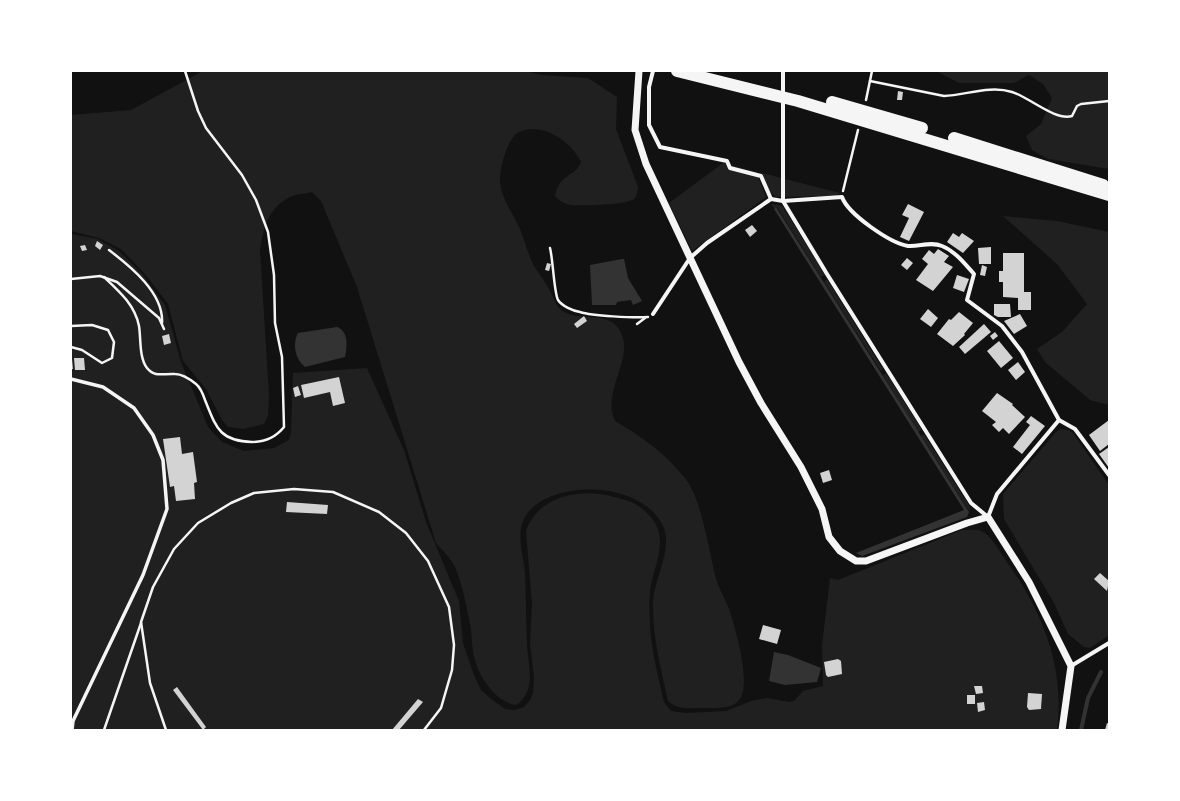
<svg xmlns="http://www.w3.org/2000/svg" width="1180" height="801" font-family="Ubuntu,sans-serif">
<rect width="100%" height="100%" fill="#111"/>
<g fill="#202020">
<path d="M203,71H524L542,75L588,78L617,97L616,129L638,187C638,191 637,195 634,199C627,205 581,206 571,205C565,204 559,201 555,196C560,172 575,178 581,162C572,142 542,121 519,132C507,138 499,170 500,182C502,200 513,213 520,229C525,241 528,255 534,266C539,274 545,281 549,289C552,294 555,303 559,308C577,326 614,305 623,338C630,363 602,394 615,421C641,436 665,453 685,478C701,498 709,549 715,575C718,588 726,599 730,612C736,631 750,679 741,697C735,710 714,708 702,708C690,708 677,710 668,701C661,669 652,635 653,602C654,578 672,552 664,528C655,506 631,495 609,491C582,486 535,492 523,521C517,537 523,555 525,572C526,596 526,620 527,645C528,657 530,669 530,681C528,691 525,700 516,705C497,703 479,677 475,660C472,650 472,639 471,629C467,609 463,586 455,567C451,558 442,550 436,543L357,287L321,201L312,192C305,194 294,194 288,198C268,209 263,229 260,250L269,395L268,416L264,424L243,429L228,427L222,420L206,389L183,361L168,304L145,274L121,249L99,238L71,231V115L131,110Z"/>
<polygon points="936,71 1109,71 1109,169 1048,159 1032,150 1026,136 1041,124 1052,98 1043,84 1029,75 1014,83 959,83"/>
<polygon points="723,163 756,172 766,197 692,251 669,203"/>
<polygon points="762,173 840,193 836,196 776,197 768,190"/>
<polygon points="771,204 779,205 783,207 825,275 821,277 777,207 774,208"/>
<polygon points="1003,216 1057,221 1109,232 1109,405 1090,400 1045,362 1037,349 1062,332 1087,304 1057,264"/>
<path d="M71,234L98,239L119,251L143,275L165,305L181,362L208,427L222,442L244,451L274,448L289,440L291,432L293,373L367,368L404,450L426,522L459,601L463,643L474,675L481,690L490,698L505,709L515,710L524,707L530,700L533,693L534,677L530,643L532,605L526,531C532,513 547,501 566,496C586,491 605,493 625,500C633,502 639,506 646,512C670,534 657,558 651,585C649,596 649,610 650,622C650,645 659,679 664,702L671,711L686,713L726,711L751,701L767,698L789,702L794,701L803,691L823,686L822,645L830,578L838,580L962,530C969,531 975,528 983,532C993,538 1000,552 1007,562C1043,613 1065,667 1057,730H71Z"/>
<polygon points="827,279 883,369 881,371 824,282"/>
<polygon points="886,373 922,430 918,432 883,375"/>
<polygon points="1060,429 1068,430 1073,433 1109,485 1109,635 1090,648 1084,647 1068,634 1054,603 1004,519 1003,494 1056,432"/>
<polygon points="924,434 970,507 969,511 921,436"/>
</g>
<g fill="#333">
<polygon points="776,207 969,512 967,517 862,556 856,553 964,510 801,252 774,209"/>
<polygon points="622,259 624,259 628,278 642,301 633,305 631,300 617,302 616,305 592,305 590,265"/>
<path d="M337,327C349,332 347,346 345,357L305,367C295,359 292,344 298,333Z"/>
<polygon points="774,652 788,655 821,668 817,682 785,685 769,681"/>
</g>
<g fill="none" stroke-linecap="round" stroke-linejoin="round">
<polyline stroke="#333" stroke-width="4" points="1081,730 1088,698 1101,672"/>
</g>
<g fill="#d3d3d3">
<polygon points="898,91 903,92 902,100 897,100"/>
<polygon points="908,204 924,212 909,241 900,237 909,218 902,215"/>
<polygon points="752,225 757,231 750,237 745,230"/>
<polygon points="953,233 959,237 962,233 974,241 963,253 947,242"/>
<polygon points="97,241 103,245 100,250 95,246"/>
<polygon points="85,245 87,250 82,251 80,246"/>
<polygon points="991,247 991,264 979,264 978,248"/>
<polygon points="938,249 949,256 944,262 953,267 933,291 916,280 928,264 922,259 929,250 934,254"/>
<polygon points="1003,253 1024,253 1024,292 1031,292 1031,310 1018,310 1018,298 1003,297 1003,282 999,282 999,271 1003,271"/>
<polygon points="907,258 913,263 907,270 901,265"/>
<polygon points="547,263 551,264 549,271 545,270"/>
<polygon points="982,265 987,267 985,276 980,275"/>
<polygon points="957,275 969,279 964,292 953,288"/>
<polygon points="994,304 1010,304 1011,317 998,317 994,315"/>
<polygon points="928,309 938,318 931,327 920,319"/>
<polygon points="959,312 973,323 964,334 965,335 953,346 937,334 949,319 951,320"/>
<polygon points="1020,314 1027,326 1014,334 1004,321"/>
<polygon points="584,316 587,321 577,328 574,324"/>
<polygon points="984,324 991,332 965,354 959,347"/>
<polygon points="995,332 998,336 993,340 990,336"/>
<polygon points="169,334 171,343 164,345 162,336"/>
<polygon points="999,341 1013,358 1001,368 987,351"/>
<polygon points="74,358 84,358 85,370 75,370"/>
<polygon points="71,359 72,359 73,369 71,369"/>
<polygon points="1018,362 1025,372 1016,380 1008,370"/>
<polygon points="339,377 345,403 333,406 330,392 304,398 301,385"/>
<polygon points="298,386 301,395 295,397 293,388"/>
<polygon points="997,393 1013,404 1012,405 1025,417 1009,434 1003,428 999,432 992,425 996,422 982,411"/>
<polygon points="1031,416 1045,426 1022,454 1013,447 1030,425 1026,422"/>
<polygon points="1109,420 1109,444 1100,451 1089,435"/>
<polygon points="180,437 182,454 193,452 197,482 194,483 195,499 176,501 174,486 170,487 163,439"/>
<polygon points="1109,447 1109,468 1099,454"/>
<polygon points="829,470 832,480 823,483 820,473"/>
<polygon points="287,502 328,505 327,514 286,512"/>
<polygon points="1100,573 1109,581 1107,591 1094,579"/>
<polygon points="763,625 781,630 777,644 759,639"/>
<polygon points="838,659 841,661 842,674 828,677 826,675 824,662"/>
<polygon points="974,686 982,686 983,693 976,694"/>
<polygon points="177,687 206,727 203,730 173,690"/>
<polygon points="1028,693 1042,694 1041,709 1029,710 1027,707"/>
<rect x="967" y="695" width="8" height="9"/>
<polygon points="418,699 423,702 399,730 392,730"/>
<polygon points="984,702 985,710 978,712 977,703"/>
<polygon points="1107,723 1109,724 1109,730 1105,730"/>
</g>
<g fill="none" stroke-linecap="round" stroke-linejoin="round">
<g stroke="#f5f5f5" stroke-width="2.5">
<path d="M870,81L944,96C966,95 990,85 1012,92C1029,97 1055,121 1072,116L1077,106L1081,104L1109,101"/>
<polyline points="866,100 872,71"/>
<polyline points="843,191 858,130"/>
<path d="M550,248C553,259 554,293 558,300C562,306 573,311 580,312C592,316 634,318 648,317"/>
<path d="M109,250C130,266 164,293 162,323"/>
<path d="M104,277C119,291 135,305 139,326C141,338 139,358 147,368C155,378 164,373 175,374C182,374 191,380 196,384C201,388 203,394 205,400C216,427 219,441 252,442C265,442 276,437 284,427L282,357L275,323L274,275L268,232L256,200L242,175L206,128L198,111L185,71"/>
<polyline points="71,279 100,276 117,282 159,318 164,329"/>
<polyline points="637,324 645,318"/>
<polyline points="71,326 92,325 108,330 114,342 112,358 102,363 82,350 71,347"/>
<polyline points="104,730 141,623"/>
<polyline points="166,730 150,683 141,622 153,587 174,549 198,523 231,503 254,493 294,489 333,492 379,512 406,533 428,561 449,607 454,645 452,670 441,708 424,730"/>
</g>
<polyline stroke="#f5f5f5" stroke-width="3.5" points="71,379 103,387 134,408 153,435 163,460 167,509 143,575 73,721 72,730"/>
<g stroke="#f5f5f5" stroke-width="4">
<polyline points="653,71 649,87 649,125 660,147 727,161 730,168 761,176 771,199"/>
<polyline points="783,71 783,201 827,274 971,503 988,517 997,494 1059,420"/>
<path d="M653,314L690,258L707,243L771,199L783,201L842,197C848,214 890,243 908,246C919,247 931,241 942,246C955,251 965,264 974,274L967,300L1002,326L1022,352L1059,420L1075,429L1109,475"/>
<polyline points="1071,666 1109,643"/>
</g>
<polyline stroke="#f5f5f5" stroke-width="7" points="639,71 635,130 646,164 739,362 761,403 801,467 822,509 829,537 840,551 856,561 866,561 967,523 988,517 1029,582 1071,666 1062,730"/>
<g stroke="#f5f5f5" stroke-width="12">
<polyline points="677,71 798,101 1109,195"/>
<polyline points="832,102 922,128"/>
<polyline points="954,138 1103,185"/>
</g>
</g>
<rect width="1180" height="801" fill="none" stroke="#ffffff" stroke-width="144"/>
</svg>
